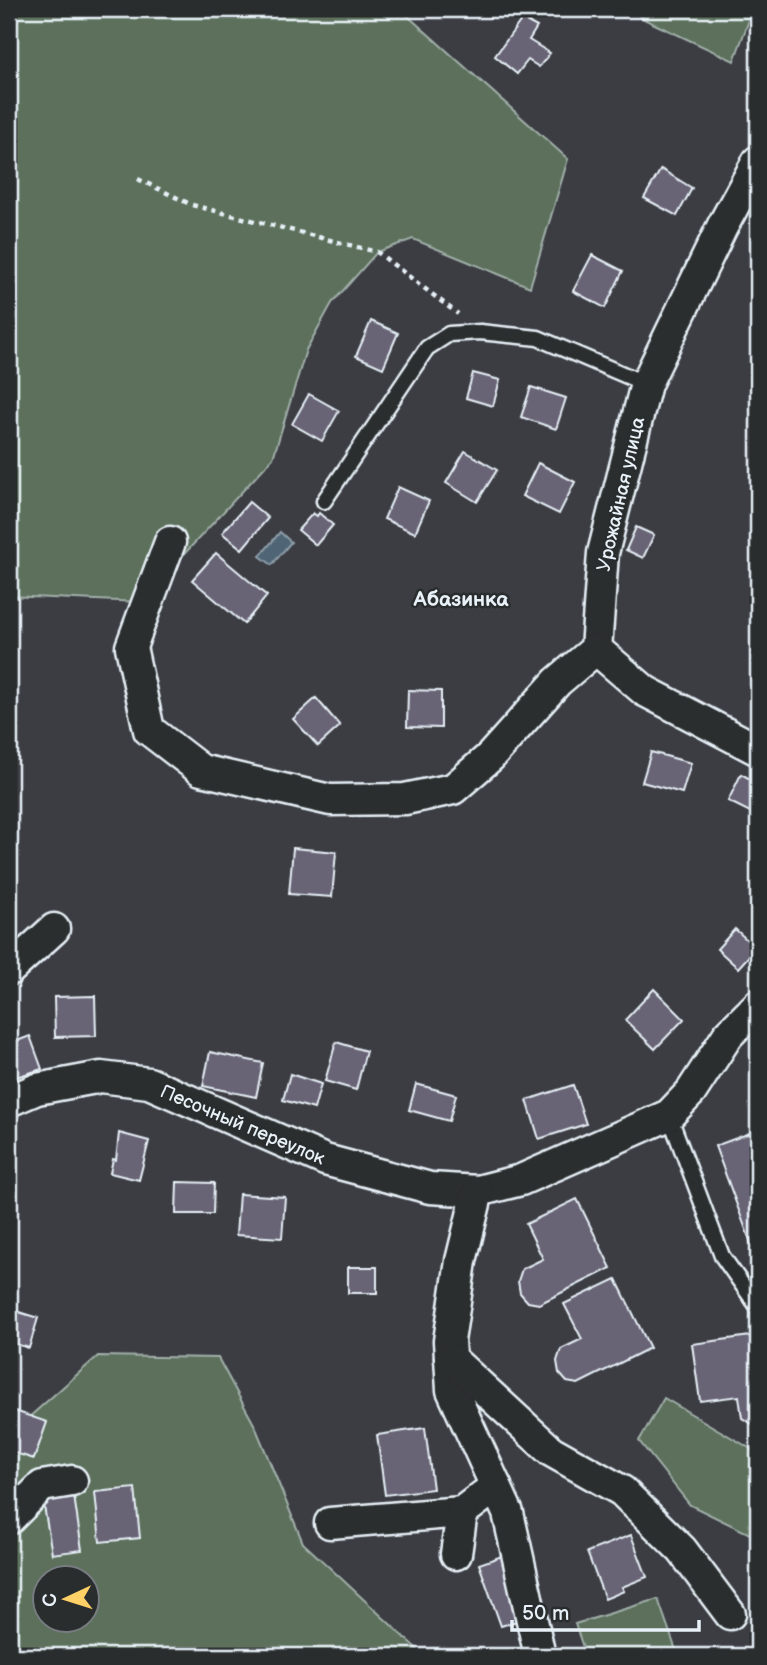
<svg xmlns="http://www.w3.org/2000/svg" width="767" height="1665" font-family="'Balsamiq Sans',sans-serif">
<rect width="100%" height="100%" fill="#3c3d43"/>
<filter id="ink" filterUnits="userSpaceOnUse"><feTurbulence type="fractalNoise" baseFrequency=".0143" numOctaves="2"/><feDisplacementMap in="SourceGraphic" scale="14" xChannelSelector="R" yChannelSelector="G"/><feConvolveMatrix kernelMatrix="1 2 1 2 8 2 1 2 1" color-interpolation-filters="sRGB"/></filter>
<g filter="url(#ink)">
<g fill="#5b705b" stroke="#a2b0aa" stroke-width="2" fill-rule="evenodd">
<polygon points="9,9 400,9 568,159 530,287 413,239 377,252 332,303 306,350 273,458 140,602 9,596"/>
<polygon points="629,9 753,9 734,61 646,20"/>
<path d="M98,1356L218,1358L255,1426L303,1543L417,1649L419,1656H9V1435ZM46,1578H88V1620H46Z"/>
<polygon points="664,1398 758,1453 758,1538 690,1505 639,1441"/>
<polygon points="658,1599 678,1656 586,1656 575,1624"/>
</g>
<polygon fill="#506574" stroke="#8d9da9" stroke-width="2" points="280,532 291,542 272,565 260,556"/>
<g fill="#676374" stroke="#e8f1f8" stroke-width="2">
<polygon points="522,19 537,27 529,40 550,53 539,67 528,60 517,74 495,56"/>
<polygon points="661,169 692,188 677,216 644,198"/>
<polygon points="592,255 623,271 605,308 573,291"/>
<polygon points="371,321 398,333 383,368 356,356"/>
<polygon points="473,373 500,380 493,406 466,398"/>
<polygon points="531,387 566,398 556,429 521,417"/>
<polygon points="309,394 339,411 322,441 292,424"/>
<polygon points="465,451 497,470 477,502 446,483"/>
<polygon points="538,463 575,482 559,514 522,496"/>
<polygon points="398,487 429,501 415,533 384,519"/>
<polygon points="249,502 268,518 242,549 222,533"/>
<polygon points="313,513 317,516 319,513 333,525 316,545 298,530"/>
<polygon points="636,527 654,535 643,558 626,550"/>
<polygon points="216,553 267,596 244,624 192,580"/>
<polygon points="408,690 441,691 441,728 407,727"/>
<polygon points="316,698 340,726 318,746 293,719"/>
<polygon points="651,752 691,763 682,793 642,782"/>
<polygon points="741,774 758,783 758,816 728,801"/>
<polygon points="293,848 336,852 332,897 289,894"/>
<polygon points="735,929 756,948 738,968 717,949"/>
<polygon points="654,989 684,1019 655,1049 625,1020"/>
<polygon points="95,996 96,1036 55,1037 54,997"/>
<polygon points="30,1036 42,1069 16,1077 9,1057 9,1044"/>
<polygon points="336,1042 366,1051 356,1090 325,1081"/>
<polygon points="210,1052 263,1063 256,1097 203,1086"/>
<polygon points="290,1074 321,1084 314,1109 283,1100"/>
<polygon points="416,1084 456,1095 449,1121 409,1110"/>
<polygon points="573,1085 586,1124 539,1139 527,1100"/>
<polygon points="758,1130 758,1262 715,1146"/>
<polygon points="119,1133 149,1141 139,1180 110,1173 113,1159 116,1160"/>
<polygon points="177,1182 214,1183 213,1214 176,1214"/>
<polygon points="239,1194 285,1197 282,1238 236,1235"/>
<polygon points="577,1199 611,1268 539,1304 528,1302 520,1293 518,1281 522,1269 543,1259 526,1224"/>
<rect x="348" y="1267" width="29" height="26"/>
<polygon points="616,1279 650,1348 578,1384 567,1382 559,1373 557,1361 561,1349 582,1339 564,1304"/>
<polygon points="9,1309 38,1318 29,1348 9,1342"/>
<polygon points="758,1335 758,1427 742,1418 739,1396 700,1401 692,1344"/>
<polygon points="9,1409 47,1422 34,1459 9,1451"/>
<polygon points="425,1428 433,1489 385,1495 377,1435"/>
<polygon points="135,1488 140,1538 100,1542 95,1492"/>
<polygon points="74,1496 82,1550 52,1554 43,1500"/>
<polygon points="631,1535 647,1577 622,1587 624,1591 605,1599 587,1552"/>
<polygon points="502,1556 523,1619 501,1626 479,1564"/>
</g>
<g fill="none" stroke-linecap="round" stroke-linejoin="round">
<g stroke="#e8f1f8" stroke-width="19">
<g id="lane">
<polyline points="324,501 427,348 449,334 480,332 538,338 646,384"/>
<polyline points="669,1115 722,1256 758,1307"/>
</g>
</g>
<g stroke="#e8f1f8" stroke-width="35">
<g id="street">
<polyline points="170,542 131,647 149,730 201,770 330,800 405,799 453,789 490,757 557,682 596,649 603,553 646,384 722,227 758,161"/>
<polyline points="596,649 645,691 758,750"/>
<polyline points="9,970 54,929"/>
<polyline points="9,1101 37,1089 101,1077 149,1083 325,1160 430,1188 478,1191 521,1180 669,1115 691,1092 728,1035 758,1005"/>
<polyline points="478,1191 461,1261 449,1341 452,1390 508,1513 540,1656"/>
<polyline points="450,1358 551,1451 622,1491 682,1550 730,1614"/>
<polyline points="9,1519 42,1486 72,1481"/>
<polyline points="330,1523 462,1512 496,1486"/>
<polyline points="456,1554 462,1512"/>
</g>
</g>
<polyline stroke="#e8f1f8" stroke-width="4.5" stroke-dasharray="5 5" stroke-linecap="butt" points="138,179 192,205 377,252 458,314"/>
<use href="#lane" stroke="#2a2d2e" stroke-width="14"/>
<use href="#street" stroke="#2a2d2e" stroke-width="30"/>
</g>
</g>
<g text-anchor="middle" stroke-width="5" stroke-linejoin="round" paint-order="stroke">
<g font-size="19" fill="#e8f1f8" stroke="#2a2d2e">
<text transform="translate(620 494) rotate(-77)" y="7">Урожайная улица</text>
<text transform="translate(243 1124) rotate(23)" y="7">Песочный переулок</text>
</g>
<g font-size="21" font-weight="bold" fill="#e8f1f8" stroke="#2a2d2e">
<text x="461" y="606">Абазинка</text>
</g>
</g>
<rect width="767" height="1665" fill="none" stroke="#2a2d2e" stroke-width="35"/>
<rect x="18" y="18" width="732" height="1630" fill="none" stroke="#e8f1f8" stroke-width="2.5" filter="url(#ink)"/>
<g transform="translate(66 1599) rotate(266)"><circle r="33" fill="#2a2d2e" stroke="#767b7f" stroke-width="2"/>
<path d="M0-5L12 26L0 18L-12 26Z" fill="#ffd166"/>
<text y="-10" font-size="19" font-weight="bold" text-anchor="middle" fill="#e8f1f8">С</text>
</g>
<path d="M512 1620v10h187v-10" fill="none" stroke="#e8f1f8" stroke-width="3.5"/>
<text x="522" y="1620" font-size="21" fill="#e8f1f8" stroke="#2a2d2e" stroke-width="5" paint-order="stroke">50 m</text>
</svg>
